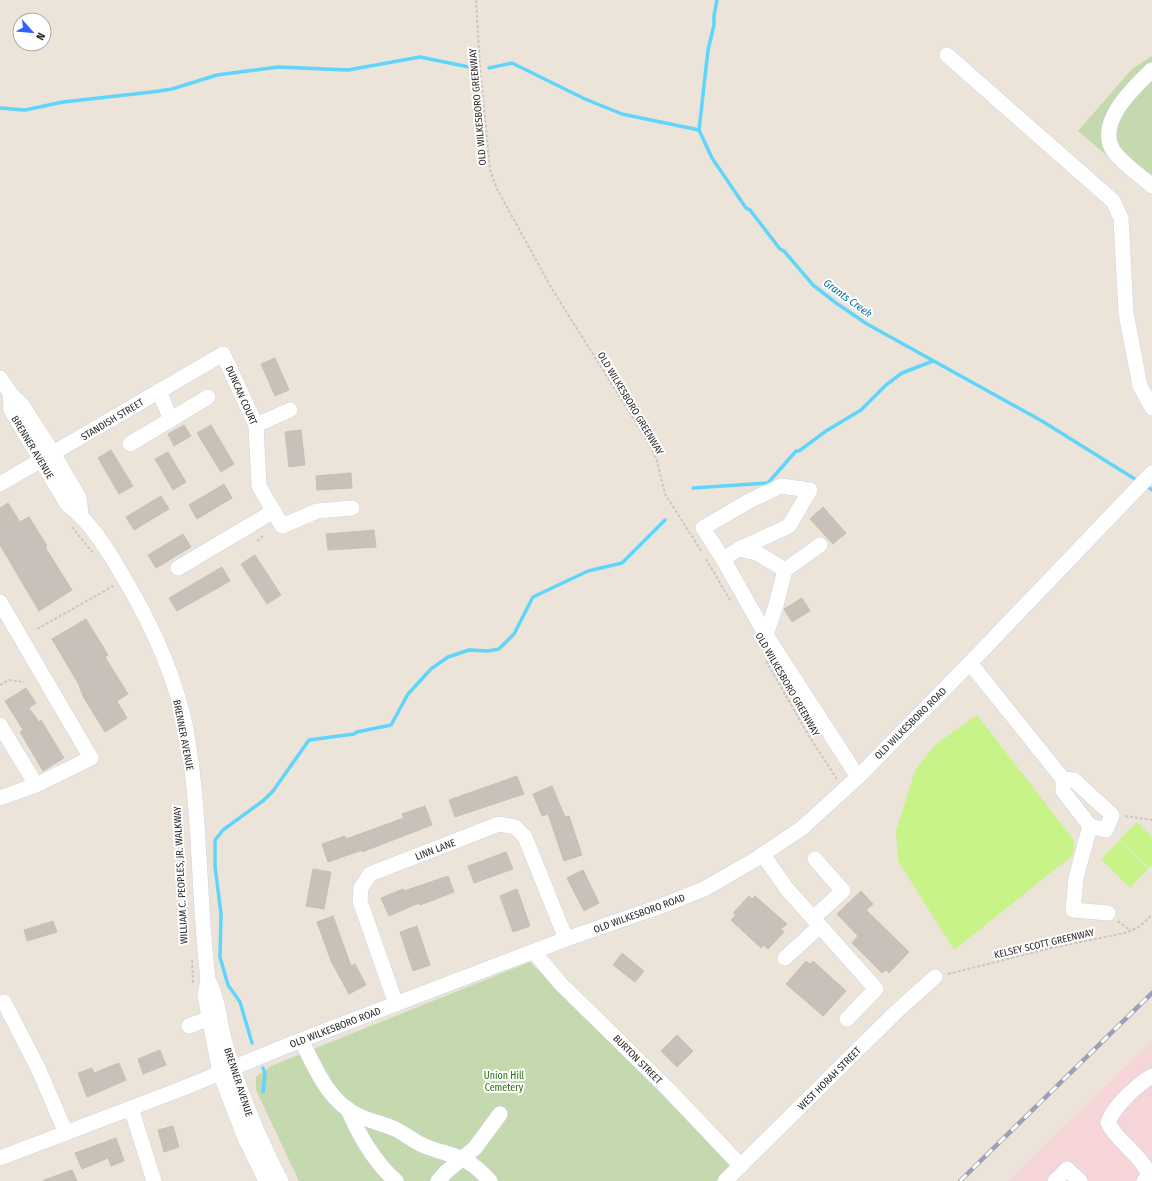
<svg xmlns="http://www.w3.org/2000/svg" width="1152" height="1181" font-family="'Fira Sans Condensed',sans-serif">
<rect width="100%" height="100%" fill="#ede4d9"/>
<polygon fill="#f5d5d7" points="1152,1041 1152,1181 1008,1181"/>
<g fill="#c4d9ae">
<polygon points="1152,56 1152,194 1078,131 1132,69"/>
<polygon points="530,962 734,1167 718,1181 299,1181 256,1090 256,1077 271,1066"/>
</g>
<g fill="#c8f389">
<polygon points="977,715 1074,840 1073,855 954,950 898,861 896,831 915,770 936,744"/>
<polygon points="1137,822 1152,837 1152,865 1149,868 1119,840"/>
<polygon points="1119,841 1148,869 1130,888 1101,859"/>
</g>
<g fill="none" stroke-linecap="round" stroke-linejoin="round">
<g stroke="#60d5fb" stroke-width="3.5">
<polyline points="717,0 714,16 714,25 708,50 699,130 712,158 746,208 750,210 780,249 784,251 813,285 836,303 867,324 1042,421 1138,481"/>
<polyline points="489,68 512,63 585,99 622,114 699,130"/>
<polyline points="0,108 25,110 63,102 152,92 172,89 217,75 278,67 348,70 420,57 469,67"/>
<polyline points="1145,485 1152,490"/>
<polyline points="693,488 768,483 796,451 799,451 826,431 861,410 886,385 902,373 933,361"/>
<polyline points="252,1043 240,1002 228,985 220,957 221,914 215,866 215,840 223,830 264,800 273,791 309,740 354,734 357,732 391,725 408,694 431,669 448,657 469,650 488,651 499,649 514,634 533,597 588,571 622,563 665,520"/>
<polyline points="263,1068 265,1074 263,1092"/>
</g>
</g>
<g fill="#c8c1b9" stroke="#c8c0b2">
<polygon points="275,358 289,390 275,396 261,364"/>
<polygon points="184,425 191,436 174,446 168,434"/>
<polygon points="211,425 234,464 221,472 197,433"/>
<polygon points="301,430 305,465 289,467 285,432"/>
<polygon points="111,450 133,486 119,494 98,458"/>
<polygon points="168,452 186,482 173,490 155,459"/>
<polygon points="351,473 352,488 317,490 316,476"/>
<polygon points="224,484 232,498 197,519 189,505"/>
<polygon points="161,496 169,509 134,530 126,517"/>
<polygon points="8,503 20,522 29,517 47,546 45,547 72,590 39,611 0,545 0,508"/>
<polygon points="823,507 846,533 833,544 810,519"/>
<polygon points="374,530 376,547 328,550 326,534"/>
<polygon points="183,534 191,547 156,568 148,555"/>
<polygon points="255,555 281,595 267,604 241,564"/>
<polygon points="222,567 230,581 177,611 169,598"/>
<polygon points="802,598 810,611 792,622 784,609"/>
<polygon points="86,619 108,655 105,657 128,694 117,701 127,718 105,732 84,698 78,683 52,639"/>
<polygon points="26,688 36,703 29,708 39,722 41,720 64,758 43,771 20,732 23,730 5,701"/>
<polygon points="517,776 524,794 455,817 449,800"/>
<polygon points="552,786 565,817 569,816 582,855 564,861 548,814 542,816 533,794"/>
<polygon points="425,806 432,825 362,852 362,850 328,862 322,844 345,836 346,839 404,818 402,814"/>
<polygon points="506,852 513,869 474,883 468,866"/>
<polygon points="313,869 331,872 324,909 306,906"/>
<polygon points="583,870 599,903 584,911 567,878"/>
<polygon points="448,876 454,892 420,905 419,903 389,916 381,898 403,889 404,891"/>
<polygon points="517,889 530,926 513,932 500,896"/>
<polygon points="861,891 873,904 866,910 909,952 889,973 886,970 882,973 852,943 858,936 837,914"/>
<polygon points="749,896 752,899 755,896 787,924 781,929 784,932 768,949 764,945 761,948 731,920 736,915 733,913"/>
<polygon points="333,916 351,966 355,964 366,985 349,994 331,961 317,922"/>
<polygon points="53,921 57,932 27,941 24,930"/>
<polygon points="417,926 430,965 413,971 400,932"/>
<polygon points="622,953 644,971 635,982 613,965"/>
<polygon points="806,961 810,964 813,961 846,991 823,1016 786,984"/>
<polygon points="677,1035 693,1051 677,1067 661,1051"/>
<polygon points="160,1050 166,1065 143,1074 138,1059"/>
<polygon points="119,1063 126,1080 87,1097 78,1073 92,1068 94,1073"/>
<polygon points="173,1126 179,1147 164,1152 158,1130"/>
<polygon points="116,1138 124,1161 111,1166 108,1158 82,1169 75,1153"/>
<polygon points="72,1170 77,1181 44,1181 44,1180"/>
</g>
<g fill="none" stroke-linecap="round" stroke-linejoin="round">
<g stroke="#ced3e4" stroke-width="16">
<g id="minor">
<polyline points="947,55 1113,201 1121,218 1126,313 1140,386 1152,408"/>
<path d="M1152,70C1133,88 1096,123 1113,150C1122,164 1140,175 1152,186"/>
<polyline points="0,378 10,393 22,405 53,453 79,498 81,514"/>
<polyline points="159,391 171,420"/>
<path d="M10,393L11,410L67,504C91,522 109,552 124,578C152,625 175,675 186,729C201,812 198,896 208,980C218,998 219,1018 224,1039C238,1088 257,1135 281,1181"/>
<polyline points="256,425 290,410"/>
<polyline points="130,444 208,397"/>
<polyline points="0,484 223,354 256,425 259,486 282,526 317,511 352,508"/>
<polyline points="820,545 785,570 776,605 766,635 858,777"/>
<polyline points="739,549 757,553 785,570"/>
<polyline points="723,559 739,549 789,526 810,490 781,486 749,501 703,528 723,559 766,635"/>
<polyline points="178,568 274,511"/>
<polyline points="0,602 91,758 36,785 0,798"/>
<polyline points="970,663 1063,779 1063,791 1090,826 1106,830 1112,815 1074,780 1063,779"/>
<polyline points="0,725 36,785"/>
<polyline points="1090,826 1076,878 1073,910 1108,913"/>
<polyline points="763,855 787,889 876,989 847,1019"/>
<polyline points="813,918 843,891 815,859"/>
<polyline points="535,953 560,983 667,1088 741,1166"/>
<polyline points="785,958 820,926"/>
<polyline points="208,980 205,995 220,1073 245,1138 266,1181"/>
<polyline points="4,1002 38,1068 66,1133"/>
<polyline points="396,1004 360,901 361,888 370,874 499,824 515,827 525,837 566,939"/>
<polyline points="189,1026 209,1018"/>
<path d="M301,1040C315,1067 328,1101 357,1115C369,1121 382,1123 395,1129C406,1134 415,1143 427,1147C458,1158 466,1155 490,1181"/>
<polyline points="131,1108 154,1181"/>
<path d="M348,1109C358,1134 375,1163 396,1181"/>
<polyline points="0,1158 181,1089 301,1040 566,939 664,905 704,889 756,859 802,828 858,777 970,663 1152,473"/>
<polyline points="438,1181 447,1171 475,1148 500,1114"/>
<polyline points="725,1181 896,1012 935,977"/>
<polyline points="1055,1181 1067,1169 1080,1181"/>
<path d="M1144,1181L1149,1176C1143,1156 1118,1143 1108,1123C1112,1108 1138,1084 1152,1076"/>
</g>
</g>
<g stroke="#c7c7c7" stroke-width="2" stroke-dasharray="3 2" stroke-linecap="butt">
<polyline points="476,0 480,67 490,170 497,189 552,289 650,445 657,461 665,494 702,552"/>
<polyline points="72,527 92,552"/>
<polyline points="257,541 263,536"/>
<polyline points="706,559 730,600"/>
<polyline points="37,629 115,585"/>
<polyline points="766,661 812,741 837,779"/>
<polyline points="0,685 9,680 24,682"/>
<polyline points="1125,816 1152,820"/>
<polyline points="1118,921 1131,931"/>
<polyline points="192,960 193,983"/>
<polyline points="948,974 1051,948 1125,933 1139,927 1152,915"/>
</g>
<use href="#minor" stroke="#fff" stroke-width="15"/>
<g stroke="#9ba0b6" stroke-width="4.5">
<polyline id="rail" points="960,1181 1152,993"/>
</g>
<use href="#rail" stroke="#fff" stroke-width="3" stroke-dasharray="9" stroke-linecap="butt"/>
</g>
<g text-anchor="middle" stroke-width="4" stroke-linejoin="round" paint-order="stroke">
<g font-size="10" fill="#292929" stroke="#fff">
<text transform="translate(477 107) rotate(-95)" y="4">OLD WILKESBORO GREENWAY</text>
<text transform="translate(242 395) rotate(66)" y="4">DUNCAN COURT</text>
<text transform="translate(631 403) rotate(59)" y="4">OLD WILKESBORO GREENWAY</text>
<text transform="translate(112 419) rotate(-31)" y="4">STANDISH STREET</text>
<text transform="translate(33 447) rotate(59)" y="4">BRENNER AVENUE</text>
<text transform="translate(788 684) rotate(60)" y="4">OLD WILKESBORO GREENWAY</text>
<text transform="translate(910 723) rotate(-45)" y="4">OLD WILKESBORO ROAD</text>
<text transform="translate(184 735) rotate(79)" y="4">BRENNER AVENUE</text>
<text transform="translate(435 849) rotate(-21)" y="4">LINN LANE</text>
<text transform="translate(180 875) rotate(-93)" y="4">WILLIAM C. PEOPLES, JR. WALKWAY</text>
<text transform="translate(639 913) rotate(-20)" y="4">OLD WILKESBORO ROAD</text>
<text transform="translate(1044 943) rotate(-13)" y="4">KELSEY SCOTT GREENWAY</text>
<text transform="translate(335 1027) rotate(-21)" y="4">OLD WILKESBORO ROAD</text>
<text transform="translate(638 1059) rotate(45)" y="4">BURTON STREET</text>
<text transform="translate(829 1078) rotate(-45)" y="4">WEST HORAH STREET</text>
<text transform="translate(239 1082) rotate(72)" y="4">BRENNER AVENUE</text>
</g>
<g font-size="10" fill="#276d12" stroke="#fff">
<text x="504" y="1079">Union Hill<tspan x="504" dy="12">Cemetery</tspan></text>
</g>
<g font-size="11" font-style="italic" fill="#0070a6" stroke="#fff">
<text transform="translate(848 298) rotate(36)" y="4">Grants Creek</text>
</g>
</g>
<g transform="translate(32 32) rotate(117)"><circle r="19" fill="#ffffff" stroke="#a9a9a9"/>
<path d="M0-3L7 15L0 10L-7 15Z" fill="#345eff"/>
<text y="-6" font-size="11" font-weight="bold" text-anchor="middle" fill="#292929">N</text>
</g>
</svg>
